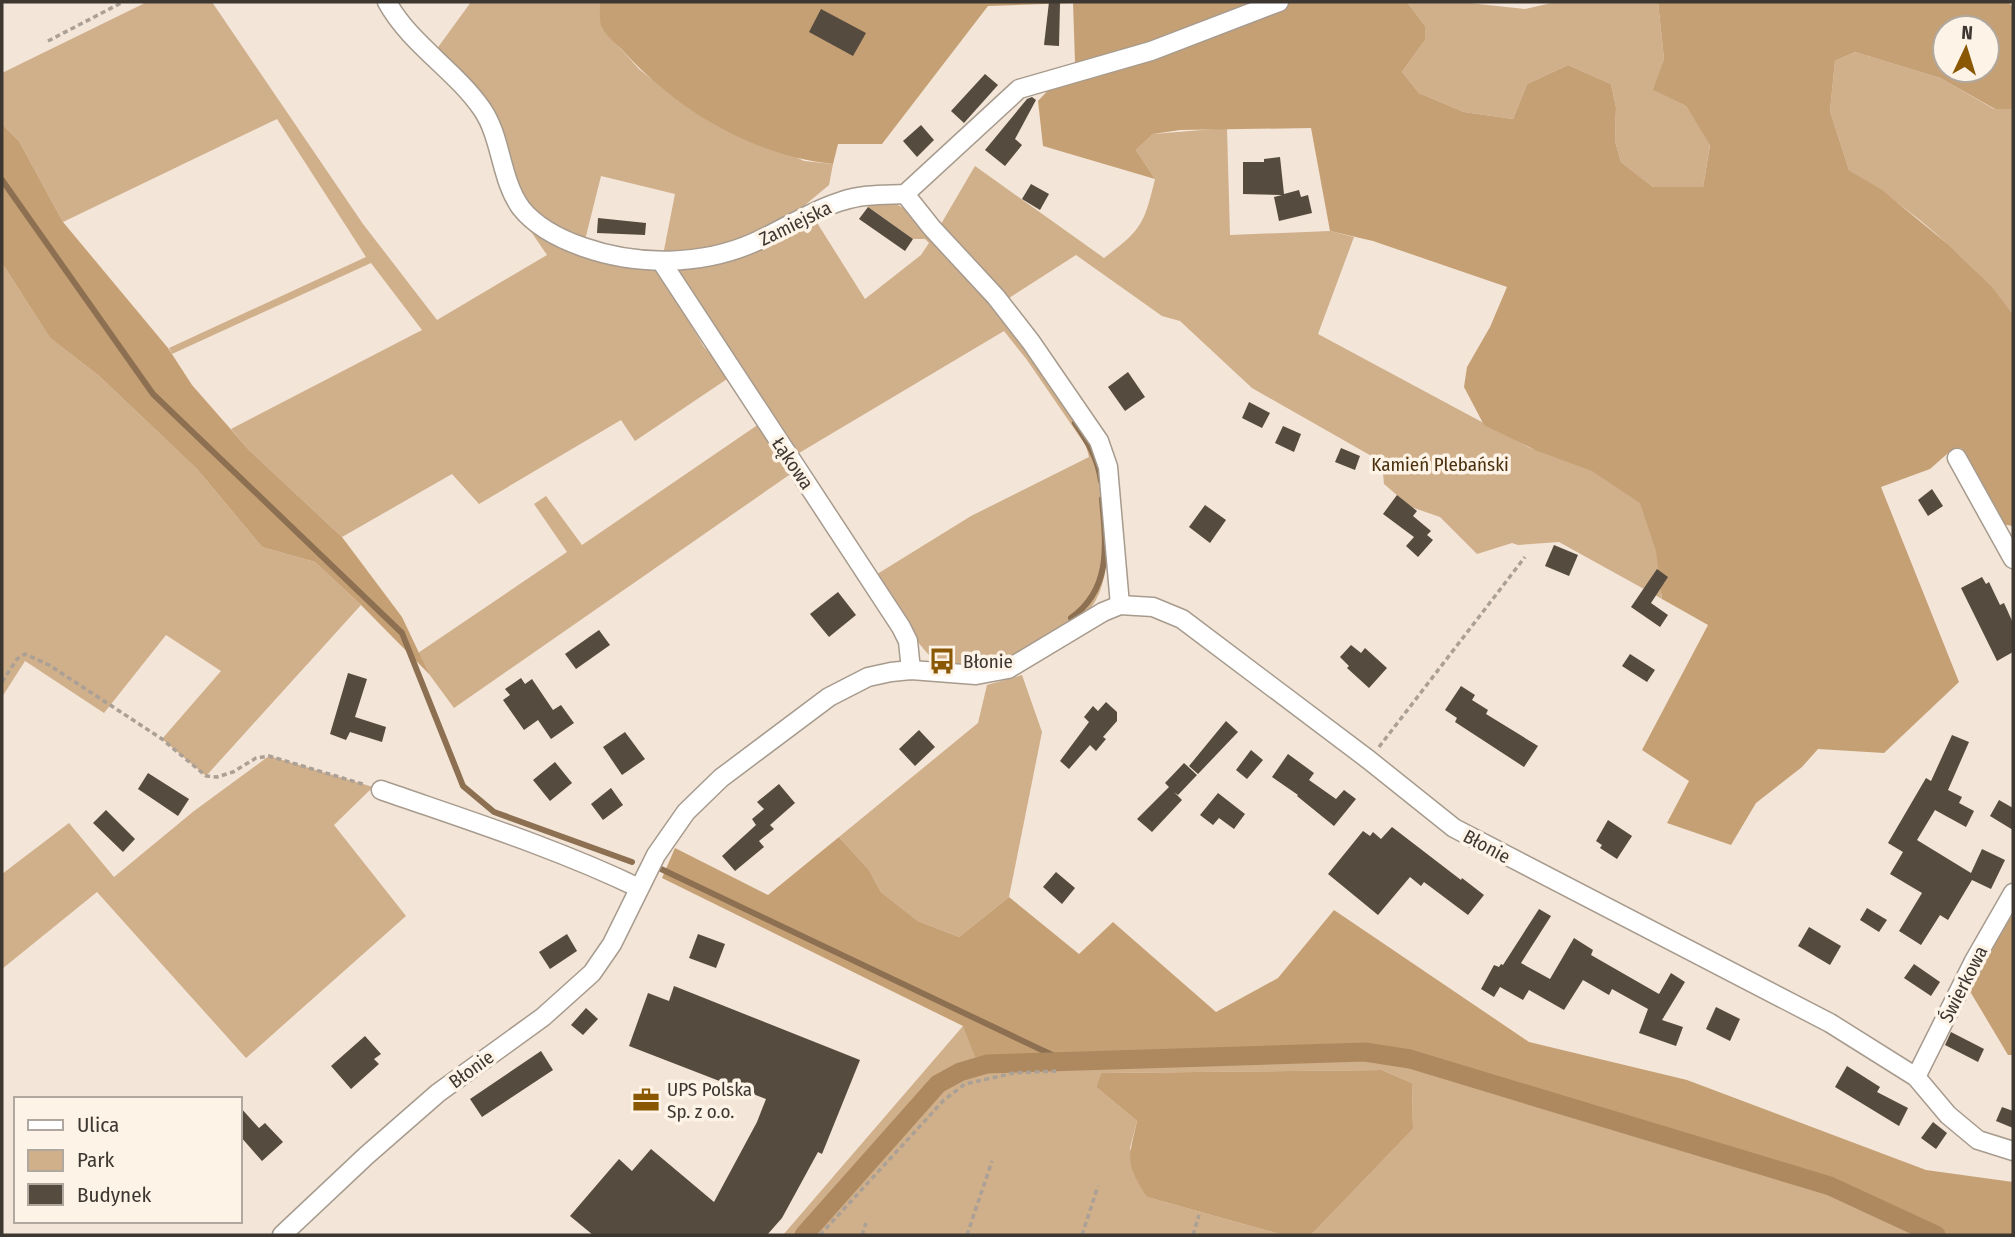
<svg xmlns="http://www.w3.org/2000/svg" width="2015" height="1237" font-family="'Fira Sans Condensed',sans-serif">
<rect width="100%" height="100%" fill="#f3e5d7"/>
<g fill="#d0af8b">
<polygon points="147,2 212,2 363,224 437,320 547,255 521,217 486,133 468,99 428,61 471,2 600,2 602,28 639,69 671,95 804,161 833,164 829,185 805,205 808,209 743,243 687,255 663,255 675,194 601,176 585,240 657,268 704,347 730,377 635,441 621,420 479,504 452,474 342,537 249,450 231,429 422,330 371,263 172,354 169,348 366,257 277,119 63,222 19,141 2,124 2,73"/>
<polygon points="1407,2 1460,2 1525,9 1556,2 1658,2 1664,59 1654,90 1686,106 1710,144 1703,187 1653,187 1621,162 1615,141 1616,107 1611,84 1568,65 1527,84 1513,119 1464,112 1419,93 1402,72 1425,40 1425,26"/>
<path d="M1855,52L1940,78L1994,109H2013V314C1968,257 1911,208 1849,170L1830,111L1835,61Z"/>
<path d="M1227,128L1230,235L1330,231L1354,237L1318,334L1530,448L1597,467L1731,572L1661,594L1662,599L1559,542L1518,545L1512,543L1477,554L1440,517L1411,507L1384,484L1382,462L1252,388L1180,321L1162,316L1076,255L1009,298L941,224L975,166L1104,258C1141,230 1144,225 1155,179L1136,150L1153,134Z"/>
<path d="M866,201L892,202L909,211L980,285L1094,447C1107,487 1120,580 1087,612C1070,628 1044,639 1023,650C998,664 987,669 958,666C953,666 946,666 942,665C923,658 887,594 874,576L971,516L1089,457L1086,446L1027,360L1004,331L794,456L670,266L814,218L865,299L921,255L929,243L925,239H913L868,207Z"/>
<polygon points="2,263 50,338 98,375 197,469 262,547 315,562 361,605 206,776 162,739 221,671 166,635 104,713 25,661 2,697"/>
<polygon points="759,424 792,473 454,708 415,655 567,552 534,504 546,496 582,545"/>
<polygon points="1022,675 1042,732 1009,897 959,937 918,921 881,892 869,870 839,837 978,723 987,685"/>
<polygon points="269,756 373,787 334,825 406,916 246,1058 97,892 2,969 2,874 69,823 114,877 194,811"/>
<polygon points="963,1026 1364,1046 1410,1055 1827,1179 1943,1235 1311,1235 1413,1129 1412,1083 1382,1070 1101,1073 1096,1087 1137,1121 1130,1148 1147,1197 1283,1235 783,1235"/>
</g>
<g fill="#c6a075" fill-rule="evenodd">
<path d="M600,2H1407L1425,26V40L1402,72L1419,93L1464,112L1513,119L1527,84L1568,65L1611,84L1616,107L1615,141L1621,162L1653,187H1703L1710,145L1686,106L1653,90L1664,59L1658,2H2008L2013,7V109H1995L1940,78L1855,52L1835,61L1830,111L1849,170L1882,190L1950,246L1991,286L2013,314V526L2001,524L1961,448L1947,454L1930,469L1881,487L1959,682L1884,753L1818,749L1802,767L1756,803L1731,845L1667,823L1689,781L1642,750L1708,625L1662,599L1656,551L1640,503L1592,471L1535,450L1484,425L1464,387L1467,367L1490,327L1507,287L1373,241L1330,231L1311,128L1180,130L1153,134L1136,150L1155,179L1043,146L1038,101L1075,62L1073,3L988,6L882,144H838L833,164C754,156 677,110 624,52C618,45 607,37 602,28C599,22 600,9 600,2ZM1945,28H1987V70H1945Z"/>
<polygon points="2,124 19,141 63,222 168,348 192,385 249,450 342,537 402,617 429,674 361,605 315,562 262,547 197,469 98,375 50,338 2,263"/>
<polygon points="839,837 869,870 881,892 918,921 959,937 1009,897 1079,954 1113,922 1216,1012 1278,978 1334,910 1529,1042 1687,1080 1926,1170 2013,1182 2013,1235 1943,1235 1827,1179 1410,1055 1364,1046 976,1059 963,1026 662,878 675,848 768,895"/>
<polygon points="2013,907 2013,1055 2008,1055 1968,988"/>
<path d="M1382,1070L1412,1083L1413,1129L1311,1235H1283L1147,1197C1125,1162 1128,1161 1137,1121L1096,1087L1101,1073Z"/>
</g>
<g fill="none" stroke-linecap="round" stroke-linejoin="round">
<g stroke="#8c7051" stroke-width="6">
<polyline points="2,180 153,394 402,633 463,786 494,812 632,862"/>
<path d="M1075,423C1088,442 1098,459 1101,481"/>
<path d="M1071,618C1112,589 1106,544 1102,499"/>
<polyline points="661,869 1065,1061"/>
</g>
<polyline stroke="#ae895f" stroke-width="19" points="804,1235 938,1084 960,1072 987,1064 1365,1052 1410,1059 1830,1186 1936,1235"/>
</g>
<g fill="#564b3f">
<polygon points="1049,2 1060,3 1059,46 1044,45"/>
<polygon points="821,9 866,33 853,56 809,32"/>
<polygon points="985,74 998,85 964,123 951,111"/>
<polygon points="1032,97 1036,100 1015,139 1022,145 1005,166 985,150 1027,99"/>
<polygon points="921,125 934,140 917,157 903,141"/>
<polygon points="1280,157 1284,194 1299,190 1301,197 1308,195 1312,213 1279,221 1274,197 1282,195 1243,194 1243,162 1264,162 1264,159"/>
<polygon points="1031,184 1049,194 1040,210 1022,199"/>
<polygon points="868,207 913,239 905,251 859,219"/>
<polygon points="598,218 646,223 645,235 597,233"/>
<polygon points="1128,372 1145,397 1125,411 1108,387"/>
<polygon points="1249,402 1270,413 1262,428 1242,418"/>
<polygon points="1283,426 1301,434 1294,452 1275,443"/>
<polygon points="1341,448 1360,456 1355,470 1335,462"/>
<polygon points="1932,489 1943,506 1928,516 1918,500"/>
<polygon points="1397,495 1417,511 1413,516 1431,531 1427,535 1433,540 1418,557 1406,546 1414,537 1383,514"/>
<polygon points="1205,505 1226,520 1210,543 1189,527"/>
<polygon points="1554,545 1578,555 1569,576 1545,566"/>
<polygon points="1657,569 1668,577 1651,603 1668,615 1660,627 1631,607"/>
<polygon points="1982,577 1986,584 1989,582 2000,605 2004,603 2013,623 2013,652 1997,661 1961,588"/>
<polygon points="838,592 856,615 829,637 810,614"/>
<polygon points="599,630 610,645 576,669 565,654"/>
<polygon points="1351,645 1361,653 1365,648 1387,668 1369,688 1347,668 1349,666 1340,657"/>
<polygon points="1630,654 1655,670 1647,682 1622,666"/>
<polygon points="348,673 367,679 355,717 386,727 382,742 350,732 346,740 330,734"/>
<polygon points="521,678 525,684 532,679 553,710 561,705 574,723 551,739 538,720 524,730 503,700 510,695 505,689"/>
<polygon points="1461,686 1475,695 1472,700 1488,710 1486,714 1538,746 1524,767 1455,722 1457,718 1445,710"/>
<polygon points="1106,702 1117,712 1117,721 1103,737 1106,739 1096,751 1090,745 1069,769 1060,761 1089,722 1084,717 1093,706 1098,711"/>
<polygon points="1226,721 1238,732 1198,774 1189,766"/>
<polygon points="919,730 935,747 915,766 899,749"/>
<polygon points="625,732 645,759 622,775 603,747"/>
<polygon points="1952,735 1969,742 1948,790 1962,797 1959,803 1974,811 1966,827 1935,810 1917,840 1971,873 1982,849 2005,860 1991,889 1972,880 1948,920 1940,915 1921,945 1899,931 1922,893 1890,874 1903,852 1888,843 1926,778 1931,781"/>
<polygon points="1251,750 1263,760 1247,779 1236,770"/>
<polygon points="1288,754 1314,773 1309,780 1336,799 1344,790 1356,799 1334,826 1297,796 1298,795 1272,777"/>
<polygon points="555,762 572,783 550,801 533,780"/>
<polygon points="1184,763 1197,775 1178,795 1174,792 1182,800 1152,832 1137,819 1169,787 1165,783"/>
<polygon points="148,773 189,799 178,816 138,789"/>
<polygon points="779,784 795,803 770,825 774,829 759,841 764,847 735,871 722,856 756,825 752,819 764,809 757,802"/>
<polygon points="611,788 623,805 603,820 591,804"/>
<polygon points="1218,793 1245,814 1234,829 1219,818 1213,825 1200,815"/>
<polygon points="1999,800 2013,808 2013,830 1990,816"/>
<polygon points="106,810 135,839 123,852 93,823"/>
<polygon points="1608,820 1632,836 1617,859 1600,848 1602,845 1596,841"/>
<polygon points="1392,827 1461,880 1462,878 1484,895 1468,915 1424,882 1421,886 1410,877 1378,915 1328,874 1363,831 1370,836 1373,832 1381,839"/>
<polygon points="1056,872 1075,888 1062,904 1043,887"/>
<polygon points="1867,908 1887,920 1879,932 1860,920"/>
<polygon points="1539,909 1551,916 1521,963 1550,979 1574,938 1593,950 1591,955 1659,994 1671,973 1685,982 1662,1020 1683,1027 1676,1046 1639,1033 1648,1009 1612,989 1609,995 1583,980 1564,1010 1529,990 1523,1000 1500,987 1494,997 1481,989 1494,965 1499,967 1501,964 1503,965"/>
<polygon points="1809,927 1841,946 1830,965 1798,946"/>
<polygon points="567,934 577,951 550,969 539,952"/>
<polygon points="698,934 725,944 716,968 689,958"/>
<polygon points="1914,964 1940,982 1931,996 1904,978"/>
<polygon points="674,986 860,1060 822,1154 818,1152 782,1218 767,1235 593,1235 570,1216 619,1159 632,1171 651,1149 714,1202 757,1122 766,1099 629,1046 648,993 669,1001"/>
<polygon points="1716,1007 1740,1019 1730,1041 1706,1029"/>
<polygon points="586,1008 598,1019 583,1035 571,1025"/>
<polygon points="1951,1032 1984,1049 1978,1062 1945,1045"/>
<polygon points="365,1036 381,1054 374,1059 379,1064 351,1089 331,1066"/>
<polygon points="541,1051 553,1070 482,1117 470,1099"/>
<polygon points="1847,1066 1880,1087 1877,1092 1908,1108 1899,1126 1835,1087"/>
<polygon points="240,1107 259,1128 265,1123 283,1142 262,1161 240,1136"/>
<polygon points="2002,1107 2013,1111 2013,1128 1996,1121"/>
<polygon points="1933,1122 1947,1133 1936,1149 1921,1138"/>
</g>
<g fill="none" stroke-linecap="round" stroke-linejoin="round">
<g stroke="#a79b8e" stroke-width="21">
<g id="minor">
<path d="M387,2C410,44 455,70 482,109C502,138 500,179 521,208C537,228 560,239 583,247C637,266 702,266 755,242C784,229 812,210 842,201C863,194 884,195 905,194L1019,89L1151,51L1279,2"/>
<polyline points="905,194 932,228 996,297 1031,342 1099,441 1108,467 1120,605"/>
<polyline points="661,261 901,627 908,641 911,670"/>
<polyline points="1957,458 2013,559"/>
<path d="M381,790C467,820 556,848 639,888"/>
<polyline points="1916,1077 1974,961 2013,893"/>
<polyline points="282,1235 367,1155 438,1093 543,1017 592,973 612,944 656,855 686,812 721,778 829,697 868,677 891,672 911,670 976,675 1008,669 1103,612 1120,605 1153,607 1182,619 1369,760 1454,828 1830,1023 1916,1077 1948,1115 1978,1140 2013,1151"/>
</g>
</g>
<g stroke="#aba095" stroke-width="3.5" stroke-dasharray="5 3.5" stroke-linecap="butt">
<polyline points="48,41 123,2"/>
<polyline points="2,682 17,659 25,654 49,665 162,739 206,776 217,777 233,772 256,758 269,756 366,785"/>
<polyline points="1379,747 1525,557"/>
<polyline points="820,1235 944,1100 965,1084 1014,1073 1056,1071"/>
<polyline points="862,1235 866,1223"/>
<polyline points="967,1235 992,1161"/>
<polyline points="1082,1235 1098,1186"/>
<polyline points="1193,1235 1199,1215"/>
</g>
<use href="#minor" stroke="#fff" stroke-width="18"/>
</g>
<defs>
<g id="bus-bare" transform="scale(2.1)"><path d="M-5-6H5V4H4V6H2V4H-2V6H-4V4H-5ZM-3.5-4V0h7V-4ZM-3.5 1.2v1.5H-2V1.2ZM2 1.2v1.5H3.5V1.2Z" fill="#8a5703" stroke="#fef3e7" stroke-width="2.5" paint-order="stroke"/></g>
<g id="office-bare" transform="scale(2.1)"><path d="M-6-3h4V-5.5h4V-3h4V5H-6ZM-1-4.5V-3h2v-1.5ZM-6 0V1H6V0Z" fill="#8a5703" stroke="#fef3e7" stroke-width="2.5" paint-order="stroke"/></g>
</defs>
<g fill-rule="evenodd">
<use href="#bus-bare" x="942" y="661"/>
<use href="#office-bare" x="646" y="1100"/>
</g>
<g text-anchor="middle" stroke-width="7" stroke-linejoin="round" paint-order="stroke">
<g font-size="19" fill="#3c3731" stroke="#fef3e7">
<text transform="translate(795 223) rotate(-26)" y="7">Zamiejska</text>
<text transform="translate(793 463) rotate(56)" y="7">Łąkowa</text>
<text transform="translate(1487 846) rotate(28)" y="7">Błonie</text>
<text transform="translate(1963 984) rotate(-63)" y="7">Świerkowa</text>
<text transform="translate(471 1069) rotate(-36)" y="7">Błonie</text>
</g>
<g font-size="19" fill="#4b310e" stroke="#fef3e7">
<text x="1440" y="471">Kamień Plebański</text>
</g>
<g font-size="19" fill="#3c3731" stroke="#fef3e7" text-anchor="start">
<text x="963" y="668">Błonie</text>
<text x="667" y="1096">UPS Polska<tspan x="667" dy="22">Sp. z o.o.</tspan></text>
</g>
</g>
<rect width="2015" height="1237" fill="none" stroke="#3c3731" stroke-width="7"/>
<rect x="14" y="1097" width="228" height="126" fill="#fef3e7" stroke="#b0a89e" stroke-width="2"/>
<rect x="28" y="1120" width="35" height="10" fill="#ffffff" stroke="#b0a89e" stroke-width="2"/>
<text x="77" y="1132" font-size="21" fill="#3c3731">Ulica</text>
<rect x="28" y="1150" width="35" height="21" fill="#d0af8b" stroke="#b0a89e" stroke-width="2"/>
<text x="77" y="1167" font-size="21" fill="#3c3731">Park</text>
<rect x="28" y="1184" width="35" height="21" fill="#564b3f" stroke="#b0a89e" stroke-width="2"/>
<text x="77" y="1202" font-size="21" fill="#3c3731">Budynek</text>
<g transform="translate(1966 49) rotate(4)"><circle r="33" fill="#fef3e7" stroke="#b0a89e" stroke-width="2"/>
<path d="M0-5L12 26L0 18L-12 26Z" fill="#8a5703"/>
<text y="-10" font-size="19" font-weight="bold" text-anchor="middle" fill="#3c3731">N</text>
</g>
</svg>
